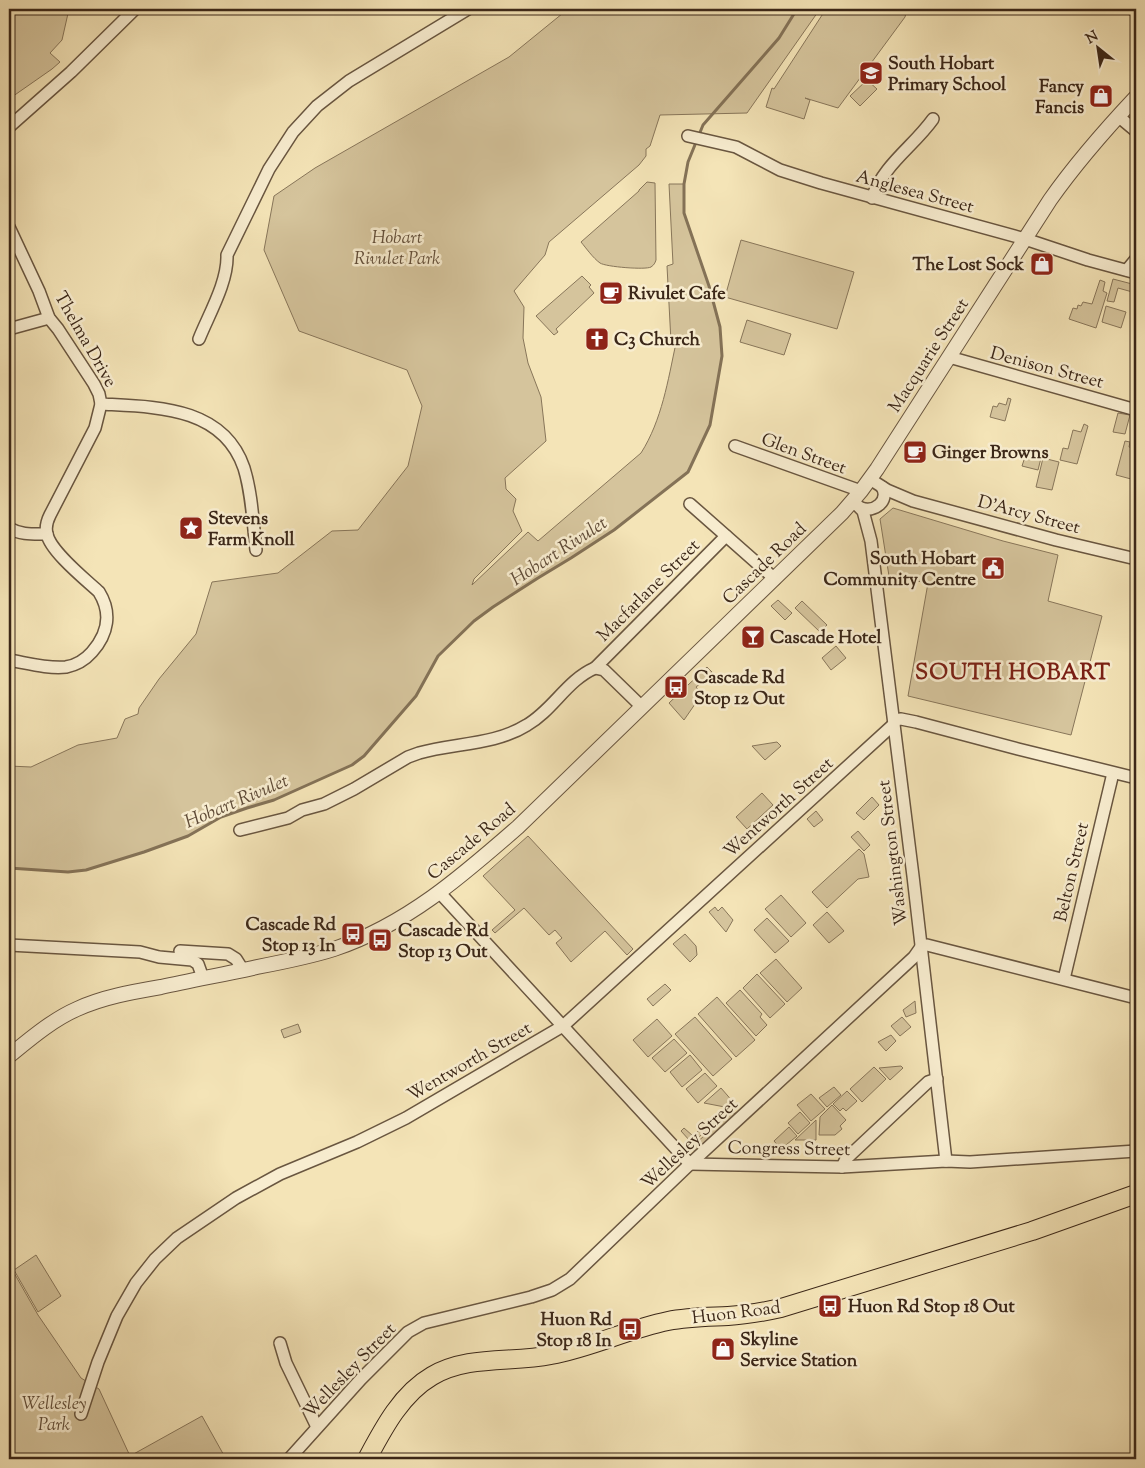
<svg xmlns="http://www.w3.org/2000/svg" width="1145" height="1468" font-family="'Sorts Mill Goudy',serif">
<rect width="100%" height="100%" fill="#f4e4b7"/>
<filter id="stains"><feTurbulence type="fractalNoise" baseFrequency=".004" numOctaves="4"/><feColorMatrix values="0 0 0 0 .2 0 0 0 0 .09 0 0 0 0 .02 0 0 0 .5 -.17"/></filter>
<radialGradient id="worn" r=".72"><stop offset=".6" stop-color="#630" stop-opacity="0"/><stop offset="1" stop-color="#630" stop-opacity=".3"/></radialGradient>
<g fill="#d5c49c" stroke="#88765a">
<polygon points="9,9 69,9 62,40 50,53 60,62 52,69 9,99"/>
<path d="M568,9H820L747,113L660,115L650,146L646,149V156L639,165L549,242L545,255L514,291L524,307L523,338L528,363L541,397L546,441L505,478L506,489L516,499L513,511L522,531L474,579L472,585L528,532L538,541L641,453C662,420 668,380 676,343L671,342L667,266L673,264L669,184H684V213L709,286L720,327L722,356L710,425L688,472L614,530L571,558L538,578L493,607L473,621L438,656L416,696L364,756L352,765L274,800L247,808L221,817L188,836L144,852L86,870L68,872L9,868V766L31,767L78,745L117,738L125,719L138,714L139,708L159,679L196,634L212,582L278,573L332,531L358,530L408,466L422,406L407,370L299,331L264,250L274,196L315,168L509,57Z"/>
<polygon points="826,9 907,9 905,17 838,108 805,98 810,100 804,119 766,107 772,88 774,89"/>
<polygon points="867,80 877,89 860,106 850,96"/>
<path d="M647,182L655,183L656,260C655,263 654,265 651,267C646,270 606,267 600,263C593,258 586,248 581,242L639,191V190Z"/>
<polygon points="741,240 854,272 837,329 725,297"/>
<polygon points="582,276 591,285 589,287 594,293 556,329 558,332 554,335 536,316"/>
<polygon points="1113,279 1136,285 1136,293 1118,288 1114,302 1107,301"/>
<polygon points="1100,280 1105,282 1103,291 1107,293 1096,328 1069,319 1073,308 1077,309 1078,305 1081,306 1083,302 1092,304"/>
<polygon points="1106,306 1126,312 1121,328 1102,322"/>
<polygon points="747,320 791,334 784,355 740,342"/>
<polygon points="1008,398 1011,399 1005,421 990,417 993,406 997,407 999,403 1006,405"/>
<polygon points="1118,413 1130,415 1125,434 1113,432"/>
<polygon points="1084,424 1088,426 1077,464 1060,460 1063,448 1068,449 1073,430 1081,432"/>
<polygon points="1125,441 1130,442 1129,447 1136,449 1136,459 1131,479 1116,475"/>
<polygon points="1026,454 1041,458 1038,470 1022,466"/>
<polygon points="1043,458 1059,462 1052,490 1036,487"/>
<polygon points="893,508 1003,541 1058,555 1048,601 1102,616 1071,735 908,696 928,583 889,576 880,519"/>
<polygon points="778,600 792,613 785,620 771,606"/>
<polygon points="802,601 827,625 820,632 795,608"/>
<polygon points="836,646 846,658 831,670 822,658"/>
<polygon points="707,667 712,672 709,677 696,687 702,694 684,720 669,703"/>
<polygon points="777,742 781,746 765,760 752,746"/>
<polygon points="762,793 773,805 747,829 736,817"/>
<polygon points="872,797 879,805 864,820 856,813"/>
<polygon points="816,811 823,820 814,827 807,819"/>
<polygon points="858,831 870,845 864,851 851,837"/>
<polygon points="528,836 633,949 627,955 605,931 571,962 556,943 562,938 555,930 549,935 524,908 495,933 492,930 515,910 483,876"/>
<polygon points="859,849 864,854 869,877 858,879 827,908 812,892"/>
<polygon points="781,895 806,923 791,937 765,909"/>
<polygon points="715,907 718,911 722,907 733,920 726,932 709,912"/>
<polygon points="827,912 844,931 829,943 813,925"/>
<polygon points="767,918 789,941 775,953 754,930"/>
<polygon points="685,934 696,946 697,955 690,962 673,944"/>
<polygon points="776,959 802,988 787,1002 760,973"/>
<polygon points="757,974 785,1004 770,1018 743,988"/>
<polygon points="665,984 671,990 653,1006 647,999"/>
<polygon points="740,990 762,1014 760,1017 767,1025 756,1036 726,1003"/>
<polygon points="717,997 755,1040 736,1057 698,1014"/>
<polygon points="915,1001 916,1013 906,1017 903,1010"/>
<polygon points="695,1017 732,1059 713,1076 675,1034"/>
<polygon points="902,1017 911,1027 900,1036 891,1026"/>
<polygon points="657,1019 672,1036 648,1057 633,1040"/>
<polygon points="298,1024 301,1032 284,1038 281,1030"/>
<polygon points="891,1035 896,1041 886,1051 878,1042"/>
<polygon points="674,1039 687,1053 665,1072 652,1058"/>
<polygon points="690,1055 702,1070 682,1087 670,1072"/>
<polygon points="901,1066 903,1068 890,1080 879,1068"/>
<polygon points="874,1067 886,1079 862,1102 850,1089"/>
<polygon points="705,1073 717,1086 698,1103 686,1089"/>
<polygon points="834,1087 841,1095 827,1107 819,1098"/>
<polygon points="721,1088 734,1103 730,1108 704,1103"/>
<polygon points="847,1091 857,1101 846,1111 843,1108 840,1111 833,1104"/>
<polygon points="811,1094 825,1109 811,1121 797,1105"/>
<polygon points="832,1105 846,1120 840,1126 842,1129 835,1135 819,1135 820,1117"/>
<polygon points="740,1112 703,1147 694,1151 694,1145 727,1115"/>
<polygon points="800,1112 810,1123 798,1134 788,1123"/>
<polygon points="722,1115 695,1141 690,1141 681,1131 684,1128 693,1136 713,1117"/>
<polygon points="816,1120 816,1140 795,1140"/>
<polygon points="789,1127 797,1136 781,1149 774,1141"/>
<polygon points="36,1255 61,1296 38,1312 14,1270"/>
<polygon points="9,1261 13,1271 38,1315 81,1378 99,1389 130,1456 202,1416 226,1459 9,1459"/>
</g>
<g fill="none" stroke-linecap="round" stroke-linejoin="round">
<polyline stroke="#847257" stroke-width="3" points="9,868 68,872 86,870 144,852 188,836 221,817 247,808 274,800 352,765 364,756 416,696 438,656 474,621 493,607 538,578 571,558 614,530 688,472 710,425 722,356 720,327 709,286 684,213 684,184 688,162 703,125 779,38 797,9"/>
<g stroke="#695640" stroke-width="14">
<g id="minor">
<polyline points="1132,9 1136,10"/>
<polyline points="1118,116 1136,131"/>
<polyline points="9,127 71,72 135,9"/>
<polyline points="688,136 736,147 780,170 821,183 1025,239 1088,260 1136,273"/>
<path d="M872,198C884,164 913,147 933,119"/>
<path d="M9,227L39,291L49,318L58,329L94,384L99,394L101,404C155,407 223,406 244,468C252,494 253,523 256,550"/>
<polyline points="1127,270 1136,259"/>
<polyline points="9,329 49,318"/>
<path d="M199,339C209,314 228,282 227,255L269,169L293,132L317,106L349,81L468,9"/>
<polyline points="949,357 1136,410"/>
<polyline points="735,446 861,491"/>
<polyline points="870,479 887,490 913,501 1056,540 1136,559"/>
<polyline points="853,501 863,511 871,541 913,876 946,1161"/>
<polyline points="690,504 775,579"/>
<path d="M861,508C874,513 890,501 882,487"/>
<path d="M9,528C21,535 32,534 47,534"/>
<path d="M9,660C27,663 48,669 66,667C77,665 85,660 92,652C108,634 112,613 99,592C86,580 50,551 47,534C45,527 47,521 50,515L95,428L101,404"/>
<polyline points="595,668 604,670 642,707"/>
<polyline points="894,720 901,719 916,722 1018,749 1136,778"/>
<path d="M240,830L288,818L302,810L324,804L354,789L408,757L419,753C455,743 495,745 527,725C553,710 567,680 595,668L726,536"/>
<polyline points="439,892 690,1164 842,1167 946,1161 970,1162 1136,1151"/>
<polyline points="9,945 140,952 159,957 192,960 198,964 203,978"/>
<polyline points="180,951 228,954 236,959 243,970"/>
<polyline points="1064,979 1113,773"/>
<polyline points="842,1167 846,1159 928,1082 937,1079"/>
<polyline points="280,1343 286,1363 317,1427"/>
<polyline points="81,1414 98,1362 117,1316 136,1283 155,1259 177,1238 236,1198 280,1174 357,1142 406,1118 563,1026 894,724"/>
<polyline points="289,1459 361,1379 408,1332 424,1323 531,1297 552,1290 570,1279 690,1164 914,957 921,947 927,945 1136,998"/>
</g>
</g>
<g stroke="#695640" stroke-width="16">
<path id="tertiary" d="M9,1056C30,1039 52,1020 77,1009C103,997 132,992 161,987C193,980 225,974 257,967C283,962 309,957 334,949C406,925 462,876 518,827L842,513L861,491L877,469L1050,200C1076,163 1105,130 1136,97"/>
</g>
<g stroke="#3b2718" stroke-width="20">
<path id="primary" d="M367,1459C383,1429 401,1394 432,1376C468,1355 511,1363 551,1355C591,1348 628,1329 668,1321C688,1317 708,1317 728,1316C746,1315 763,1312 781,1308L1032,1231L1136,1194"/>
</g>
<use href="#minor" stroke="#f8edd0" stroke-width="11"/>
<use href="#tertiary" stroke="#f8edd0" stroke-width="14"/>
<use href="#primary" stroke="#f4e4b7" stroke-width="18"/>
</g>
<defs>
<g id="school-square" transform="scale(1.25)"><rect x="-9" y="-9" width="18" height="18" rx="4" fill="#8f2418" stroke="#f8edd0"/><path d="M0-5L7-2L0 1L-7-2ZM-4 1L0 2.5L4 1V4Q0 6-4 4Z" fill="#fff"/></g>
<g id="shop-square" transform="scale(1.25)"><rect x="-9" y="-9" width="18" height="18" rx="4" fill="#8f2418" stroke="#f8edd0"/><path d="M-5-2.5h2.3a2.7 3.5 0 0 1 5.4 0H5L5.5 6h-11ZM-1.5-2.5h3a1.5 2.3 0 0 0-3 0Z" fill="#fff"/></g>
<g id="cafe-square" transform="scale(1.25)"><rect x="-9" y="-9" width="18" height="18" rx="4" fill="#8f2418" stroke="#f8edd0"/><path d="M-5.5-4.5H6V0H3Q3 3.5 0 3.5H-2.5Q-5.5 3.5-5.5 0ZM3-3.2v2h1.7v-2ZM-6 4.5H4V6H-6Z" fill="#fff"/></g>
<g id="church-square" transform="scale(1.25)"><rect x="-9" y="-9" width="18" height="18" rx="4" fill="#8f2418" stroke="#f8edd0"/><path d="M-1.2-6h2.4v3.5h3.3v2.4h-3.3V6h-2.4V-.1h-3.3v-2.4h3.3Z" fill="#fff"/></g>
<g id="sight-square" transform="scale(1.25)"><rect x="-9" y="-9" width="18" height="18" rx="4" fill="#8f2418" stroke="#f8edd0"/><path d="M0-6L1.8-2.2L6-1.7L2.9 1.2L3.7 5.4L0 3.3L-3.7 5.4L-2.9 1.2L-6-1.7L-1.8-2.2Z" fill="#fff"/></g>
<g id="civic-square" transform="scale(1.25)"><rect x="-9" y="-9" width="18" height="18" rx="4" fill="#8f2418" stroke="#f8edd0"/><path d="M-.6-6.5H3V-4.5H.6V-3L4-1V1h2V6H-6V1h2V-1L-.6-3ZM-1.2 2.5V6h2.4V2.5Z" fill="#fff"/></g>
<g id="bar-square" transform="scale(1.25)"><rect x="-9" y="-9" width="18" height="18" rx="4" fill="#8f2418" stroke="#f8edd0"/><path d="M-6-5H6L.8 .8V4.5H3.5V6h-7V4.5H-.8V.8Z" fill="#fff"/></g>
<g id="bus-square" transform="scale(1.25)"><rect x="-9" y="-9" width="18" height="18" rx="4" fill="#8f2418" stroke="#f8edd0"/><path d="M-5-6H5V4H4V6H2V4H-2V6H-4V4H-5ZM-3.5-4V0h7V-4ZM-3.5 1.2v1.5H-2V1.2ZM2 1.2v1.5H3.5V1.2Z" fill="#fff"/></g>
</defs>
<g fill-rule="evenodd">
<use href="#school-square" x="871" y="73"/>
<use href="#shop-square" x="1101" y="96"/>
<use href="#shop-square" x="1042" y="264"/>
<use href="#cafe-square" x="611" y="293"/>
<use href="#church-square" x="597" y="339"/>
<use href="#cafe-square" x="915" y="452"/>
<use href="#sight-square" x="191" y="528"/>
<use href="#civic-square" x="993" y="568"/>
<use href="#bar-square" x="753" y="637"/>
<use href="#bus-square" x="676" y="687"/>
<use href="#bus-square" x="353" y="934"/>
<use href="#bus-square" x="380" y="940"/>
<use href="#bus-square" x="830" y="1306"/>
<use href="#bus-square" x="630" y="1329"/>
<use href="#shop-square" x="723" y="1349"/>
</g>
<g text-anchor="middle" stroke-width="5" stroke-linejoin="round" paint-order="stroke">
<g font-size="18" font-weight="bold" fill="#3b2718" stroke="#f8edd0" text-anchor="start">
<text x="888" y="69">South Hobart<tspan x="888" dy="21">Primary School</tspan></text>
<text x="1084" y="92" text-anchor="end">Fancy<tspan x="1084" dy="21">Fancis</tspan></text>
<text x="1024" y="270" text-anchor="end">The Lost Sock</text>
<text x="628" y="299">Rivulet Cafe</text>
<text x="614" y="345">C3 Church</text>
<text x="932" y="458">Ginger Browns</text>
<text x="208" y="524">Stevens<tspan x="208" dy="21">Farm Knoll</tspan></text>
<text x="976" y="564" text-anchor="end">South Hobart<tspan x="976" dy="21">Community Centre</tspan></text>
<text x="770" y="643">Cascade Hotel</text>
<text x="694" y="683">Cascade Rd<tspan x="694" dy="21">Stop 12 Out</tspan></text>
<text x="336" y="930" text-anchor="end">Cascade Rd<tspan x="336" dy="21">Stop 13 In</tspan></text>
<text x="398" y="936">Cascade Rd<tspan x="398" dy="21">Stop 13 Out</tspan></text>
<text x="848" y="1312">Huon Rd Stop 18 Out</text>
<text x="612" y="1325" text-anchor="end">Huon Rd<tspan x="612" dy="21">Stop 18 In</tspan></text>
<text x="740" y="1345">Skyline<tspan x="740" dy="21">Service Station</tspan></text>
</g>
<g font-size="18" fill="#3b2718" stroke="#f8edd0">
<text transform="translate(915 191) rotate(15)" y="6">Anglesea Street</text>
<text transform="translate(86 339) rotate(60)" y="6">Thelma Drive</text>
<text transform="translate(928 355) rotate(-57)" y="6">Macquarie Street</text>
<text transform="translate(1047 367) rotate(15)" y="6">Denison Street</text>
<text transform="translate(804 453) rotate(20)" y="6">Glen Street</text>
<text transform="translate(1029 514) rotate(15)" y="6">D'Arcy Street</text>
<text transform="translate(764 563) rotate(-44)" y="6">Cascade Road</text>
<text transform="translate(648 590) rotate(-45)" y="6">Macfarlane Street</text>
<text transform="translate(778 807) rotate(-42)" y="6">Wentworth Street</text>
<text transform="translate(471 841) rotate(-40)" y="6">Cascade Road</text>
<text transform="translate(892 853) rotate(-97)" y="6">Washington Street</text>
<text transform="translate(1071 872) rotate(-77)" y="6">Belton Street</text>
<text transform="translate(469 1061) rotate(-30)" y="6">Wentworth Street</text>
<text transform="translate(689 1143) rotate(-43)" y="6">Wellesley Street</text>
<text transform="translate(789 1148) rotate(1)" y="6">Congress Street</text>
<text transform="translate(736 1312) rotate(-7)" y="6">Huon Road</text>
<text transform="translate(349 1370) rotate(-46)" y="6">Wellesley Street</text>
</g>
<g font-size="18" font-style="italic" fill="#624e39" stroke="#f8edd0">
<text x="397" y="243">Hobart<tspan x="397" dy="21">Rivulet Park</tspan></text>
<text x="54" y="1409">Wellesley<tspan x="54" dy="21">Park</tspan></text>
</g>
<g font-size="19" font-style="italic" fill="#604c38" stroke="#f8edd0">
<text transform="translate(558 550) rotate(-33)" y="7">Hobart Rivulet</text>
<text transform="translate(236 800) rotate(-23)" y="7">Hobart Rivulet</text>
</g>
<g font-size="22" font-weight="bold" letter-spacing="1" fill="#7a1f14" stroke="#f8edd0">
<text x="1013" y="679">SOUTH HOBART</text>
</g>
</g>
<rect width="1145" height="1468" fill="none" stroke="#f4e4b7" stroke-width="30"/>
<rect x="10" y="10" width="1125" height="1448" fill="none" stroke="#3b2718" stroke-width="2.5"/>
<rect x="15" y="15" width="1115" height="1438" fill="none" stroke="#3b2718"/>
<g transform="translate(1098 48) rotate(330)" stroke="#f8edd0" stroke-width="4" paint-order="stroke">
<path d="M0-4L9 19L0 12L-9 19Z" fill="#3b2718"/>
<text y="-8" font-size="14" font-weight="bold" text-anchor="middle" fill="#3b2718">N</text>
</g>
<rect width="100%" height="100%" filter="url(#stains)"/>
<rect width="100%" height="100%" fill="url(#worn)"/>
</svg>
